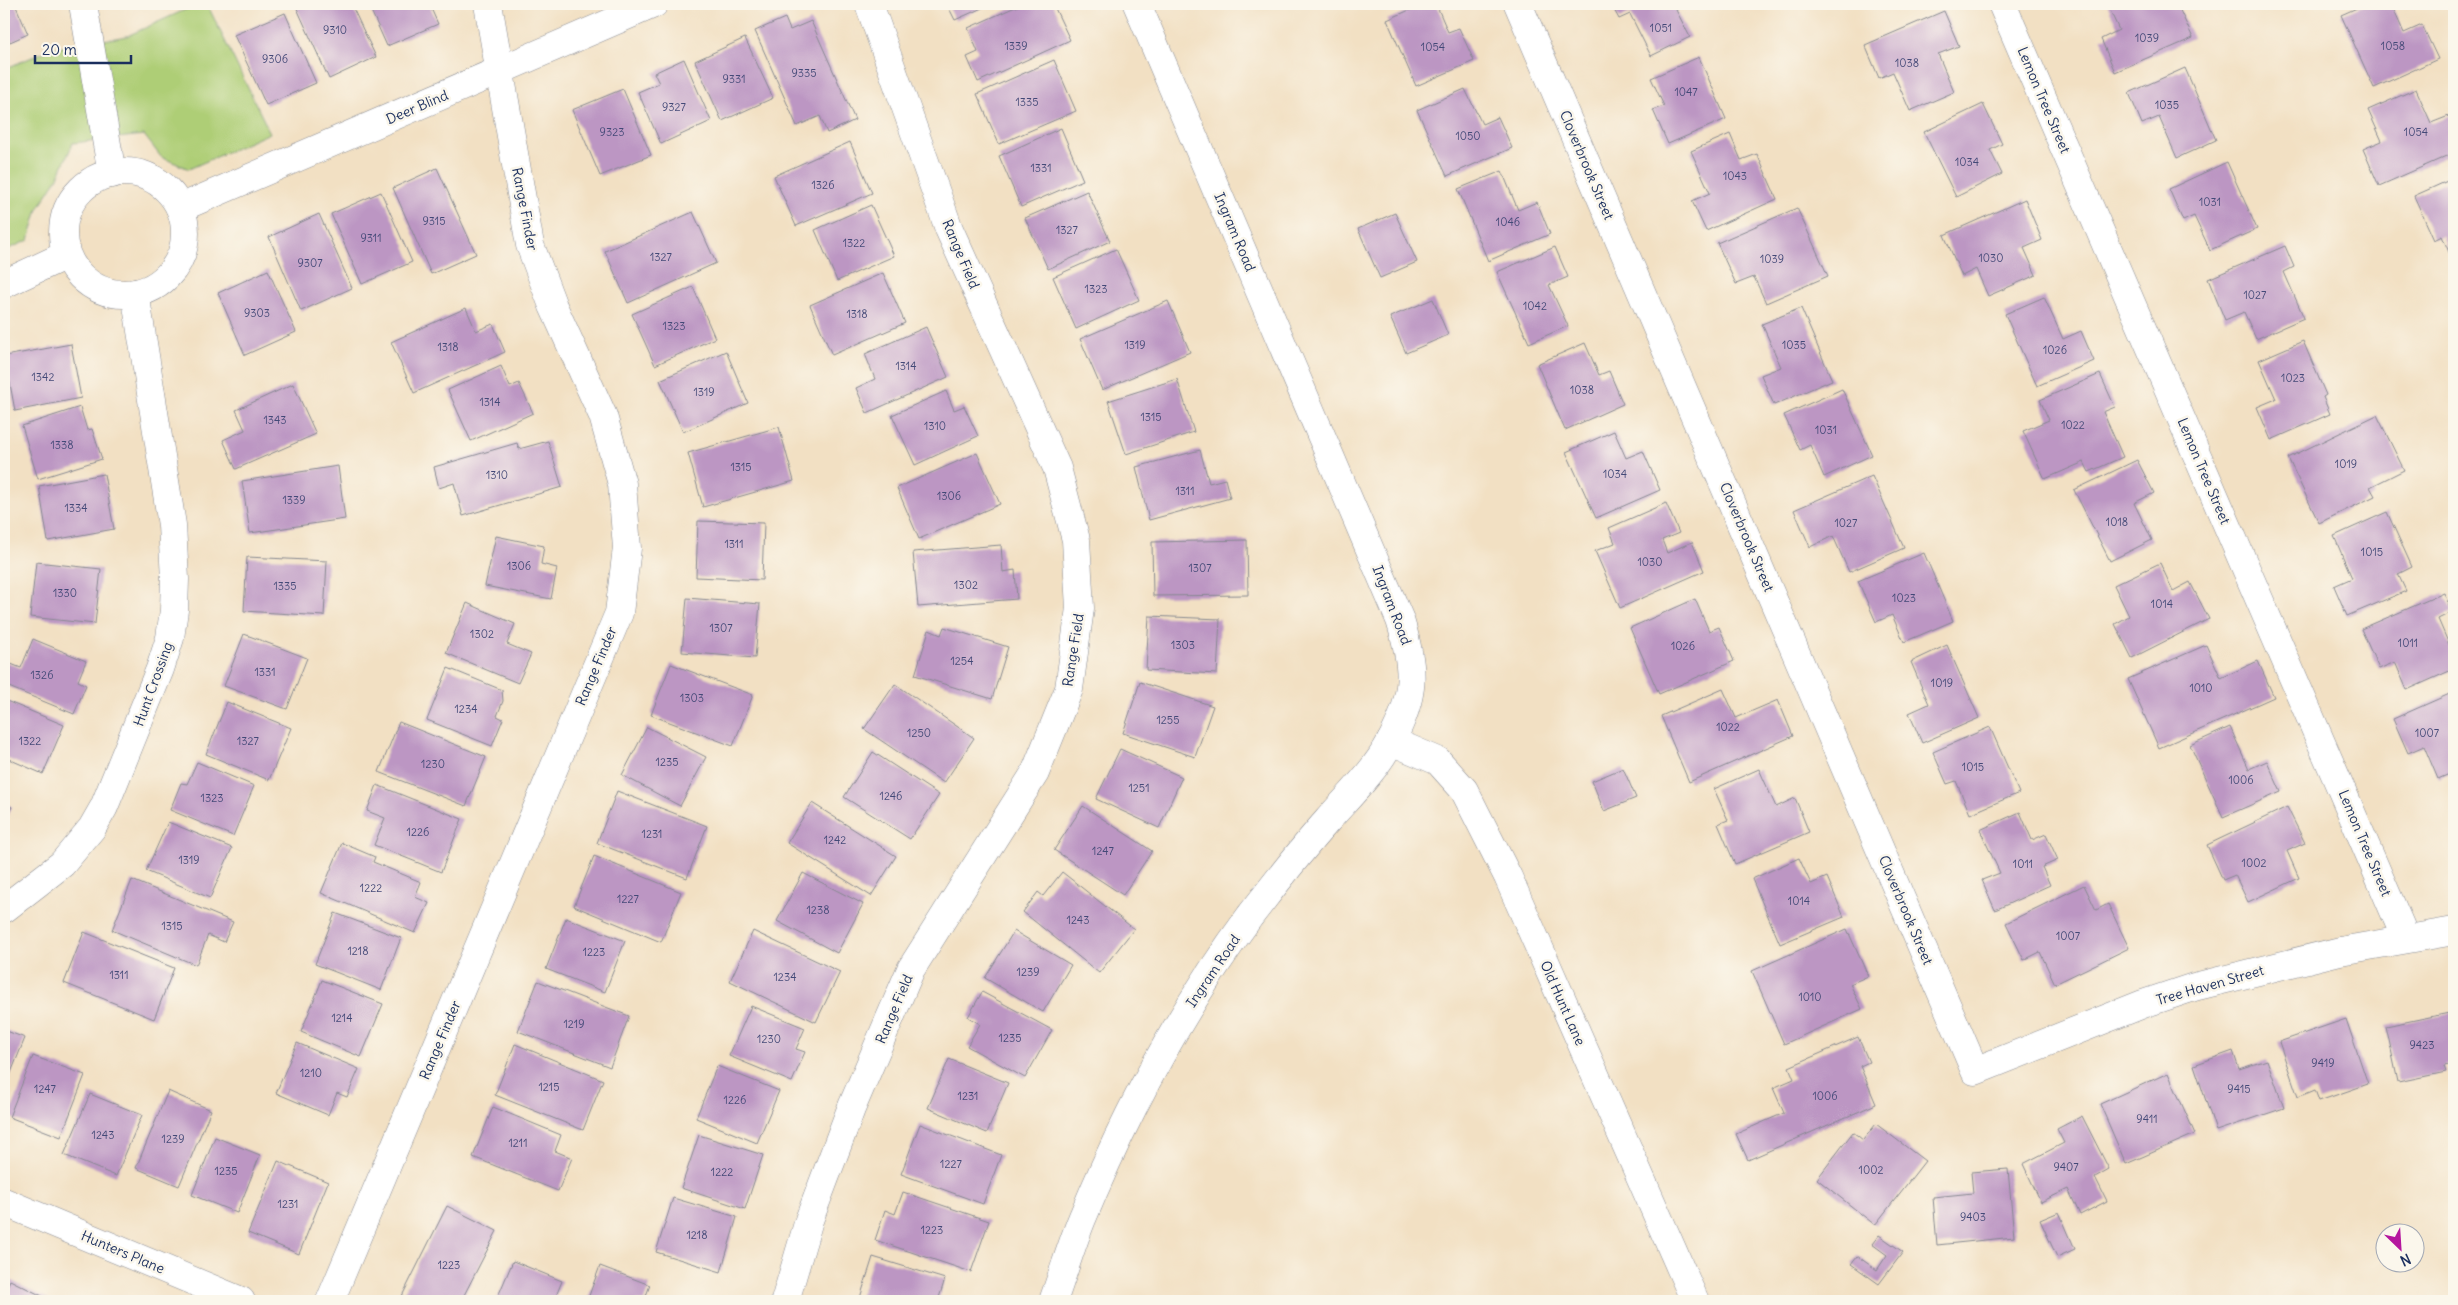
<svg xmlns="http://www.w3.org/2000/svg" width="2458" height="1305" font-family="Delius,sans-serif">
<rect width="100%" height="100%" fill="#fbf7ec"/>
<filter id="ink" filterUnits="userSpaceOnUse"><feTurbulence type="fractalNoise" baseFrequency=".02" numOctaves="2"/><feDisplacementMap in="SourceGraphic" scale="10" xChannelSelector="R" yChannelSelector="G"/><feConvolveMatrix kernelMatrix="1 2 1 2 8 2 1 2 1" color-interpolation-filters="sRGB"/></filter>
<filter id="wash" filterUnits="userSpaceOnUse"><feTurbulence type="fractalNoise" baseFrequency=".0096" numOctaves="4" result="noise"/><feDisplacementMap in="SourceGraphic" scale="20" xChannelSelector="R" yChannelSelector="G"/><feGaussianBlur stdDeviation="1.12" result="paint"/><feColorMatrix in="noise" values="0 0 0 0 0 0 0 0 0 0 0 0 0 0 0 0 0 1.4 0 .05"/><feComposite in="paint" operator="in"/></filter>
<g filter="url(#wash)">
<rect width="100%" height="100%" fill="#f2e0c3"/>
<polygon fill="#aece76" stroke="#647e6a" points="198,4 207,4 270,133 189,169 161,157 144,135 73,143 57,179 38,209 29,240 4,251 4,69 51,49 127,36"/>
<g id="blocks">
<g fill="#bc96c3">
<polygon points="4,4 15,4 28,34 10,42 4,32"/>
<polygon points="295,4 351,4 376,57 329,79"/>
<polygon points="368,4 429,4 438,24 387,46"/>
<polygon points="947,4 991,4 955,20"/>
<polygon points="1022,4 1053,4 1070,40 978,82 967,57 978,52 968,28"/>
<polygon points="1423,4 1436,4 1448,32 1459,28 1474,61 1416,86 1387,20"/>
<polygon points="1611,4 1688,4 1676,10 1690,37 1651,56 1630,14 1619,19"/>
<polygon points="2107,4 2177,4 2193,38 2115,72 2101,39 2119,30"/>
<polygon points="2366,4 2391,4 2404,33 2422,25 2438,59 2374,88 2341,15"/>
<polygon points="1944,11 1959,46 1938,54 1954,92 1910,111 1893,72 1879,78 1865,45"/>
<polygon points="285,13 316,83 266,105 234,35"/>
<polygon points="785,18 790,30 811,21 855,120 827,133 820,116 797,126 755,31"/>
<polygon points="745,38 773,98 722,121 695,61"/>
<polygon points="1699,57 1726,119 1668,144 1653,110 1664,106 1651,78"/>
<polygon points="684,59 711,121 661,144 638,92 659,83 654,73"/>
<polygon points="1054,60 1076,111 999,144 977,94"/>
<polygon points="2185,68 2216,140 2177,158 2159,117 2142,124 2129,93"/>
<polygon points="623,89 651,155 600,176 572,110"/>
<polygon points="1465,89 1482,124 1498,117 1512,148 1447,176 1417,110"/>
<polygon points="2416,89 2431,123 2454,114 2454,153 2379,186 2363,149 2382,141 2368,110"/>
<polygon points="1983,104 2002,144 1990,150 2002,174 1956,197 1924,132"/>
<polygon points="1061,128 1083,180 1021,207 999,156"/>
<polygon points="1730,134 1741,160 1757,154 1777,199 1706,231 1692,201 1710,193 1691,151"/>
<polygon points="850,142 872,193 796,226 774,176"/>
<polygon points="2227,162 2257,229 2210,250 2194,216 2183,221 2169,189"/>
<polygon points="437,168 476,254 431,274 393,188"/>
<polygon points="1502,171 1518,210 1537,202 1550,234 1488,261 1458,189"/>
<polygon points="2454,178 2454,257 2452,259 2442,236 2434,240 2414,196"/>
<polygon points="1087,191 1110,241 1048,269 1025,218"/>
<polygon points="381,192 412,262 362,284 331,214"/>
<polygon points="2025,199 2042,240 2024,248 2036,275 1988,296 1976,269 1962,276 1944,235"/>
<polygon points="871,205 894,256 837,281 815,230"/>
<polygon points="1797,208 1828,276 1766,303 1754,277 1736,284 1717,243"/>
<polygon points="693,212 716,263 628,303 605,251"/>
<polygon points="1395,213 1417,262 1380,278 1358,229"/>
<polygon points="319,214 352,288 301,311 269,237"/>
<polygon points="2285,246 2294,267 2284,272 2304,318 2256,339 2244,312 2225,320 2208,279"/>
<polygon points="1555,247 1568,277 1549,285 1568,326 1529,343 1497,272"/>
<polygon points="1116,249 1139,300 1076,329 1053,277"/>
<polygon points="268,270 296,332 245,355 218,293"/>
<polygon points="883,273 905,323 832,355 810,305"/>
<polygon points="693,287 715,338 655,365 632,314"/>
<polygon points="2044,297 2063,339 2081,331 2094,361 2037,386 2005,314"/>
<polygon points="1433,299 1448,335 1406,353 1390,317"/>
<polygon points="1168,301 1190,352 1102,390 1080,339"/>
<polygon points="466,308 476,331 493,324 505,352 414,393 391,342"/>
<polygon points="1801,308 1832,380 1774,405 1761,375 1781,367 1762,324"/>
<polygon points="926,327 948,377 867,413 856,388 875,379 865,354"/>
<polygon points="2303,341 2326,395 2323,397 2330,414 2271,440 2257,407 2276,399 2259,360"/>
<polygon points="1585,343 1599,375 1609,371 1623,404 1565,430 1537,364"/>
<polygon points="71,344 81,398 15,411 5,356"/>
<polygon points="726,351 748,403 683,432 660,380"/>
<polygon points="501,366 510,387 519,383 533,413 471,441 448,390"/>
<polygon points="2100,374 2115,407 2103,412 2123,457 2089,472 2084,462 2045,479 2023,431 2049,420 2040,400"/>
<polygon points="1177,379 1194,432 1126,454 1108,401"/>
<polygon points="293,384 316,434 236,469 223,440 245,430 236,410"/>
<polygon points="1842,389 1872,455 1824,477 1810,445 1800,450 1784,415"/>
<polygon points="946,391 954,410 964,406 978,436 915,465 892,415"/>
<polygon points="80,407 87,430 92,429 102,459 38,479 22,426"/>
<polygon points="2377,415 2404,470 2370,487 2375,496 2319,523 2288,458"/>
<polygon points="779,427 794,481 703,507 688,453"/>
<polygon points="1614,431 1626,458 1643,451 1660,490 1596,518 1566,452"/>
<polygon points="548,441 562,487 463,516 454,483 439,488 434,467 517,443 519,449"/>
<polygon points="1200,450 1209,483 1225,479 1230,498 1149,520 1136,467"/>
<polygon points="977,453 1000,504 919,539 897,488"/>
<polygon points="2137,460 2154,493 2134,503 2152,540 2110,561 2074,490"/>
<polygon points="338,466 345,519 250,533 242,481"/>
<polygon points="104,474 114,529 48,541 39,486"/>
<polygon points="1872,476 1904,548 1849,572 1833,536 1810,547 1794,510"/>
<polygon points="1666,503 1679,533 1662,540 1667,553 1692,542 1704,571 1620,608 1595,551 1615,543 1609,528"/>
<polygon points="2387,512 2412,567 2398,574 2406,591 2347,616 2334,586 2352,578 2334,536"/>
<polygon points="698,521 764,523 762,580 696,577"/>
<polygon points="496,536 544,546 541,564 557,568 551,599 485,586"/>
<polygon points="1247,540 1248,595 1153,596 1152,542"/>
<polygon points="1001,545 1003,572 1015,570 1017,599 918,607 913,552"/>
<polygon points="1924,553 1953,621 1904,642 1892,615 1876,622 1858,581"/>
<polygon points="247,557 327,561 324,616 244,611"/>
<polygon points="36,562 101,569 95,624 30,617"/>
<polygon points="2160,563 2173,591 2190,582 2209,619 2132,658 2115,624 2129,616 2114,585"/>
<polygon points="2444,593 2452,612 2438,619 2454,656 2454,669 2407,690 2395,662 2379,669 2361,629"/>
<polygon points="687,598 760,604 755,658 682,652"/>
<polygon points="1695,599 1709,631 1719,627 1734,661 1659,694 1630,628"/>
<polygon points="467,603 515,624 507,644 531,654 518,683 446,653"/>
<polygon points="1149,616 1220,619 1217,674 1146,670"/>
<polygon points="944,627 1008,647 992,699 915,675 929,630 941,635"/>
<polygon points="244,634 307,658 287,709 224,686"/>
<polygon points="33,639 86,661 78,681 86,685 74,714 4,685 4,669 6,662 21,668"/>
<polygon points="1947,645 1979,718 1922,743 1909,713 1929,704 1911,662"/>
<polygon points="2206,645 2221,678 2258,661 2274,697 2159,748 2128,679"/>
<polygon points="671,664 753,695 733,746 651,715"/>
<polygon points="448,668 502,690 503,701 497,716 503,719 492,746 427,720"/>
<polygon points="1140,682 1213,706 1195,757 1123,733"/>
<polygon points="895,684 974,738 944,783 864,729"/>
<polygon points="1723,689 1736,718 1778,700 1793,736 1689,782 1661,716"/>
<polygon points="2454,692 2454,772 2438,779 2424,746 2408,753 2393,719"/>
<polygon points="4,700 64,725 43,774 4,757"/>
<polygon points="227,702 291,728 269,780 206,754"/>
<polygon points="399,722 486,757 466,806 379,772"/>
<polygon points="647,727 706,757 680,806 622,775"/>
<polygon points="1990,727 2019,793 1970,814 1956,781 1947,784 1933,752"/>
<polygon points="2230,727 2249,769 2267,761 2281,792 2223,817 2190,745"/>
<polygon points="1120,749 1182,777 1159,828 1096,799"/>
<polygon points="873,752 939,795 910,839 844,797"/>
<polygon points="197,762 254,786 233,836 170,810 181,783 187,784"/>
<polygon points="1623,768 1636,798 1604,811 1592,781"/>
<polygon points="1759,769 1776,807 1795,798 1809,832 1735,864 1718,824 1728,820 1714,789"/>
<polygon points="377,785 462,819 441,872 374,845 385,818 367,811"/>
<polygon points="617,791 707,826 687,878 597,843"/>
<polygon points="4,802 12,807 4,821"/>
<polygon points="812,803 896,856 871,896 787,843"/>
<polygon points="1083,806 1152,851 1123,895 1054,850"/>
<polygon points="2287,807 2305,843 2287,851 2299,878 2248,902 2235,875 2223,880 2207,845"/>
<polygon points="2020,812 2032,840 2046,834 2058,860 2042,867 2050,885 1995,910 1982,880 2000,873 1980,830"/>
<polygon points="168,822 232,848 210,898 146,871"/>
<polygon points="342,843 375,857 373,862 421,882 415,897 429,903 415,933 321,893"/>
<polygon points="594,856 681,892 661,942 574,906"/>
<polygon points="1799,858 1811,884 1827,877 1844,917 1780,944 1752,879"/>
<polygon points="1062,872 1134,929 1099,973 1023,912 1038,892 1043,896"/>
<polygon points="803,873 863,904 837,953 777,921"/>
<polygon points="132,880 233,922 224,942 208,935 196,965 112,930"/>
<polygon points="2084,885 2096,910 2108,904 2129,948 2055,984 2040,952 2024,960 2006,923"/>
<polygon points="335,913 401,938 381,990 315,964"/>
<polygon points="566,918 625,941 605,992 546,969"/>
<polygon points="1847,929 1868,976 1850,984 1862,1009 1784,1044 1752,971"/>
<polygon points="753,931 840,972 816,1022 730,981"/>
<polygon points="1014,931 1071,965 1043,1012 985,978"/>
<polygon points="84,932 174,968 154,1019 64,983"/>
<polygon points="322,980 383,1004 361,1057 301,1032"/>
<polygon points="538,981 629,1016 610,1067 518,1031"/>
<polygon points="982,992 1052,1030 1025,1078 967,1046 980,1024 968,1017"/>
<polygon points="751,1006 805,1028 796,1049 805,1052 792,1082 729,1056"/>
<polygon points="2454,1012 2454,1064 2444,1066 2446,1072 2398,1082 2386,1026"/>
<polygon points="2346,1019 2368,1084 2319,1101 2315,1090 2298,1097 2279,1042"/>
<polygon points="4,1030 25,1038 4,1090"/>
<polygon points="1858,1037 1869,1062 1860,1066 1876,1104 1748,1160 1736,1134 1784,1113 1773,1088 1794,1079 1789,1067"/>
<polygon points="297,1043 359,1069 347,1097 337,1093 328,1115 276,1093"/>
<polygon points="515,1044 603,1080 583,1130 495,1095"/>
<polygon points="2233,1051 2239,1069 2267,1060 2284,1108 2216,1131 2194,1065"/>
<polygon points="33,1056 85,1075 61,1137 9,1117"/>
<polygon points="949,1059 1008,1083 987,1133 928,1108"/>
<polygon points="717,1066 779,1091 757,1143 696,1118"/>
<polygon points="2168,1073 2195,1134 2126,1164 2100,1104"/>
<polygon points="168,1091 211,1110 179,1186 136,1168"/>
<polygon points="90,1094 142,1115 116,1176 64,1155"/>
<polygon points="493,1107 561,1135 555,1151 572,1158 558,1191 473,1157"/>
<polygon points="2082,1116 2109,1169 2095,1177 2107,1201 2080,1215 2068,1189 2041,1202 2023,1164 2064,1143 2057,1129"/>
<polygon points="920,1124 1001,1155 983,1204 901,1174"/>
<polygon points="1876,1124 1925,1161 1875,1225 1817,1179 1853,1132 1863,1140"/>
<polygon points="699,1135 763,1155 745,1209 681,1188"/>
<polygon points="215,1137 260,1155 237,1213 192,1195"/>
<polygon points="278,1161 328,1182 299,1254 248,1233"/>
<polygon points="2008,1169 2014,1237 1937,1245 1933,1197 1973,1193 1971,1172"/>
<polygon points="903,1192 989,1221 971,1272 875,1240 885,1210 895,1214"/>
<polygon points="673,1198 737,1217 721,1272 656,1252"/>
<polygon points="447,1206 497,1231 461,1301 403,1301 400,1300"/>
<polygon points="2059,1212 2075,1249 2057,1257 2040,1220"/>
<polygon points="1879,1235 1903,1252 1879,1284 1851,1264 1857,1256 1877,1270 1887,1255 1872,1244"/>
<polygon points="873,1257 945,1279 938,1301 859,1301"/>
<polygon points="513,1261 562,1281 554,1301 496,1301"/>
<polygon points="600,1266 650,1285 644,1301 587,1301"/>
<polygon points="10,1280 52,1301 4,1301 4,1293"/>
</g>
</g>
</g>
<g filter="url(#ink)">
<use href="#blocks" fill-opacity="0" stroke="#868890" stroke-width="1"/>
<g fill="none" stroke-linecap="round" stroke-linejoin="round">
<g stroke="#868890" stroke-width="29">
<g id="minor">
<polyline points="83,4 112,174"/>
<polyline points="1518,4 1975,1071 2143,1004 2194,987 2340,951 2454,931"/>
<polyline points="2002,4 2406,939"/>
<circle cx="124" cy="233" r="61"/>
<polyline points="180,208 654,4"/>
<polyline points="4,284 66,255"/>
<polyline points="1391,741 1438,761 1464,790 1508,877 1695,1301"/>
<polyline points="4,909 62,864 92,828 104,807 160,669 170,638 174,610 175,579 172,525 135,293"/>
<polyline points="4,1202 241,1301"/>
<polyline points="330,1301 619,613 627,548 622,484 603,416 553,306 530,245 488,4"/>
<polyline points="785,1301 809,1220 851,1109 911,969 1035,773 1069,689 1080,608 1076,540 1057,468 949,229 869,4"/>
<path d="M1053,1301C1063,1274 1071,1246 1082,1219C1126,1112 1181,1010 1250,916C1275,884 1300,851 1327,821C1349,796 1375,771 1391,741C1416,695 1415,669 1400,620L1137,4"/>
</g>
</g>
<use href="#minor" stroke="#fff" stroke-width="28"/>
</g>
</g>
<g text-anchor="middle" stroke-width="5" stroke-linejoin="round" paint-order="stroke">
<g font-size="11" fill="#434977">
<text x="1661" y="32">1051</text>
<text x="335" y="34">9310</text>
<text x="2147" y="42">1039</text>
<text x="1016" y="50">1339</text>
<text x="2393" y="50">1058</text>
<text x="1433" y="51">1054</text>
<text x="275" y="63">9306</text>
<text x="1907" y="67">1038</text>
<text x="804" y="77">9335</text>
<text x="734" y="83">9331</text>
<text x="1686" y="96">1047</text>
<text x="1027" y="106">1335</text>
<text x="2167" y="109">1035</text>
<text x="674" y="111">9327</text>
<text x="612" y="136">9323</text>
<text x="2416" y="136">1054</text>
<text x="1468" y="140">1050</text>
<text x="1967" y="166">1034</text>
<text x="1041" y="172">1331</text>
<text x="1735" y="180">1043</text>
<text x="823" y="189">1326</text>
<text x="2210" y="206">1031</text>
<text x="434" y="225">9315</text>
<text x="1508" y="226">1046</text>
<text x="1067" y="234">1327</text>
<text x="371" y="242">9311</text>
<text x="854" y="247">1322</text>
<text x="661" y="261">1327</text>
<text x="1991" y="262">1030</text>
<text x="1772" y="263">1039</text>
<text x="310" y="267">9307</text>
<text x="1096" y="293">1323</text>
<text x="2255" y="299">1027</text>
<text x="1535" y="310">1042</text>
<text x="257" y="317">9303</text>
<text x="857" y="318">1318</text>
<text x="674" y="330">1323</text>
<text x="1135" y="349">1319</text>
<text x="1794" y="349">1035</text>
<text x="448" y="351">1318</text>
<text x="2055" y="354">1026</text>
<text x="906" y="370">1314</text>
<text x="43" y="381">1342</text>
<text x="2293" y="382">1023</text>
<text x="1582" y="394">1038</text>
<text x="704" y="396">1319</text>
<text x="490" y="406">1314</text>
<text x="1151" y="421">1315</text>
<text x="275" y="424">1343</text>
<text x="2073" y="429">1022</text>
<text x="935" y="430">1310</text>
<text x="1826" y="434">1031</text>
<text x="62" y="449">1338</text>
<text x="2346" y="468">1019</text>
<text x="741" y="471">1315</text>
<text x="1615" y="478">1034</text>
<text x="497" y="479">1310</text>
<text x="1185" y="495">1311</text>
<text x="949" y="500">1306</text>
<text x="294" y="504">1339</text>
<text x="76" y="512">1334</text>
<text x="2117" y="526">1018</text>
<text x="1846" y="527">1027</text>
<text x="734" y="548">1311</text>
<text x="2372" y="556">1015</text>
<text x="1650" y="566">1030</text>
<text x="519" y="570">1306</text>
<text x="1200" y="572">1307</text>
<text x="966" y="589">1302</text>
<text x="285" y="590">1335</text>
<text x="65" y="597">1330</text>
<text x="1904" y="602">1023</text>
<text x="2162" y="608">1014</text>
<text x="721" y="632">1307</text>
<text x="482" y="638">1302</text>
<text x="2408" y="647">1011</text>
<text x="1183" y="649">1303</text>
<text x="1683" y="650">1026</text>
<text x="962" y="665">1254</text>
<text x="265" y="676">1331</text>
<text x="42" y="679">1326</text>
<text x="1942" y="687">1019</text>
<text x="2201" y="692">1010</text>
<text x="692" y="702">1303</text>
<text x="466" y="713">1234</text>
<text x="1168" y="724">1255</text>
<text x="1728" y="731">1022</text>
<text x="919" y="737">1250</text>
<text x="2427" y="737">1007</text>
<text x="30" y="745">1322</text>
<text x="248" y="745">1327</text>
<text x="667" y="766">1235</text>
<text x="433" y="768">1230</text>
<text x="1973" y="771">1015</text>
<text x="2241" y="784">1006</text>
<text x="1139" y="792">1251</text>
<text x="891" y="800">1246</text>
<text x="212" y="802">1323</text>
<text x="418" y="836">1226</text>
<text x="652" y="838">1231</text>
<text x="835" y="844">1242</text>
<text x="1103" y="855">1247</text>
<text x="189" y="864">1319</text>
<text x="2254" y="867">1002</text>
<text x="2023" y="868">1011</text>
<text x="371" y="892">1222</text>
<text x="628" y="903">1227</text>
<text x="1799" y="905">1014</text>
<text x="818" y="914">1238</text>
<text x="1078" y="924">1243</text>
<text x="172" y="930">1315</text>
<text x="2068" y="940">1007</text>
<text x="358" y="955">1218</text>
<text x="594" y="956">1223</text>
<text x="1028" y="976">1239</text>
<text x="119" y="979">1311</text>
<text x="785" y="981">1234</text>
<text x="1810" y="1001">1010</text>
<text x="342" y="1022">1214</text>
<text x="574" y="1028">1219</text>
<text x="1010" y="1042">1235</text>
<text x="769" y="1043">1230</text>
<text x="2422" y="1049">9423</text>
<text x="2323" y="1067">9419</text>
<text x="311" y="1077">1210</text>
<text x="549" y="1091">1215</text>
<text x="45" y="1093">1247</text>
<text x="2239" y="1093">9415</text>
<text x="968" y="1100">1231</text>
<text x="1825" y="1100">1006</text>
<text x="735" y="1104">1226</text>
<text x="2147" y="1123">9411</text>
<text x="103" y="1139">1243</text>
<text x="173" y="1143">1239</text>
<text x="518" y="1147">1211</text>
<text x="951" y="1168">1227</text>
<text x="2066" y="1171">9407</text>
<text x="1871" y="1174">1002</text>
<text x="226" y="1175">1235</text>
<text x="722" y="1176">1222</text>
<text x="288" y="1208">1231</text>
<text x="1973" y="1221">9403</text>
<text x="932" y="1234">1223</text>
<text x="697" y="1239">1218</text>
<text x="449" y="1269">1223</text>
</g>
<g font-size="14" fill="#1b2f5e" stroke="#fbf7ec">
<text transform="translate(2044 100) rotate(67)" y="5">Lemon Tree Street</text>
<text transform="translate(417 107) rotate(-23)" y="5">Deer Blind</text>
<text transform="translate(1587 165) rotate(67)" y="5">Cloverbrook Street</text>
<text transform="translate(525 209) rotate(79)" y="5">Range Finder</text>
<text transform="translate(1235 232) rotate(67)" y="5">Ingram Road</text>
<text transform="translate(961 254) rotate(67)" y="5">Range Field</text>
<text transform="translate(2204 471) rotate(67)" y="5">Lemon Tree Street</text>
<text transform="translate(1747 537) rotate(67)" y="5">Cloverbrook Street</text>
<text transform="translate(1392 605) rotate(69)" y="5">Ingram Road</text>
<text transform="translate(1073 650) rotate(-81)" y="5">Range Field</text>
<text transform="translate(596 666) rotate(-67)" y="5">Range Finder</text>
<text transform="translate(153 684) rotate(-70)" y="5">Hunt Crossing</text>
<text transform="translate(2365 843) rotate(67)" y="5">Lemon Tree Street</text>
<text transform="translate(1906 910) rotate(67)" y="5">Cloverbrook Street</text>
<text transform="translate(1213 971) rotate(-56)" y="5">Ingram Road</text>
<text transform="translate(2210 985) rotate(-16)" y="5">Tree Haven Street</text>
<text transform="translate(1563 1003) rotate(66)" y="5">Old Hunt Lane</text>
<text transform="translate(894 1009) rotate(-67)" y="5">Range Field</text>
<text transform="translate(440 1040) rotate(-67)" y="5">Range Finder</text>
<text transform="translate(123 1252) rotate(23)" y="5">Hunters Plane</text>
</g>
</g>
<rect width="2458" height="1305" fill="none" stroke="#fbf7ec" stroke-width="20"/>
<g transform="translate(2400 1248) rotate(155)"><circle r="24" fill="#fbf7ec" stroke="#a1a7b3"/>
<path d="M0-4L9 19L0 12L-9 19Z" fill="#b5179e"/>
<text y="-8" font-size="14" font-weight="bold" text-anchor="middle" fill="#1b2f5e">N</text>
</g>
<path d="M35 55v8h96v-8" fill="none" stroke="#1b2f5e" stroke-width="2.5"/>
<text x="42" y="55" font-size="15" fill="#1b2f5e" stroke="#fbf7ec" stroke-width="4" paint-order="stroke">20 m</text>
</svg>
